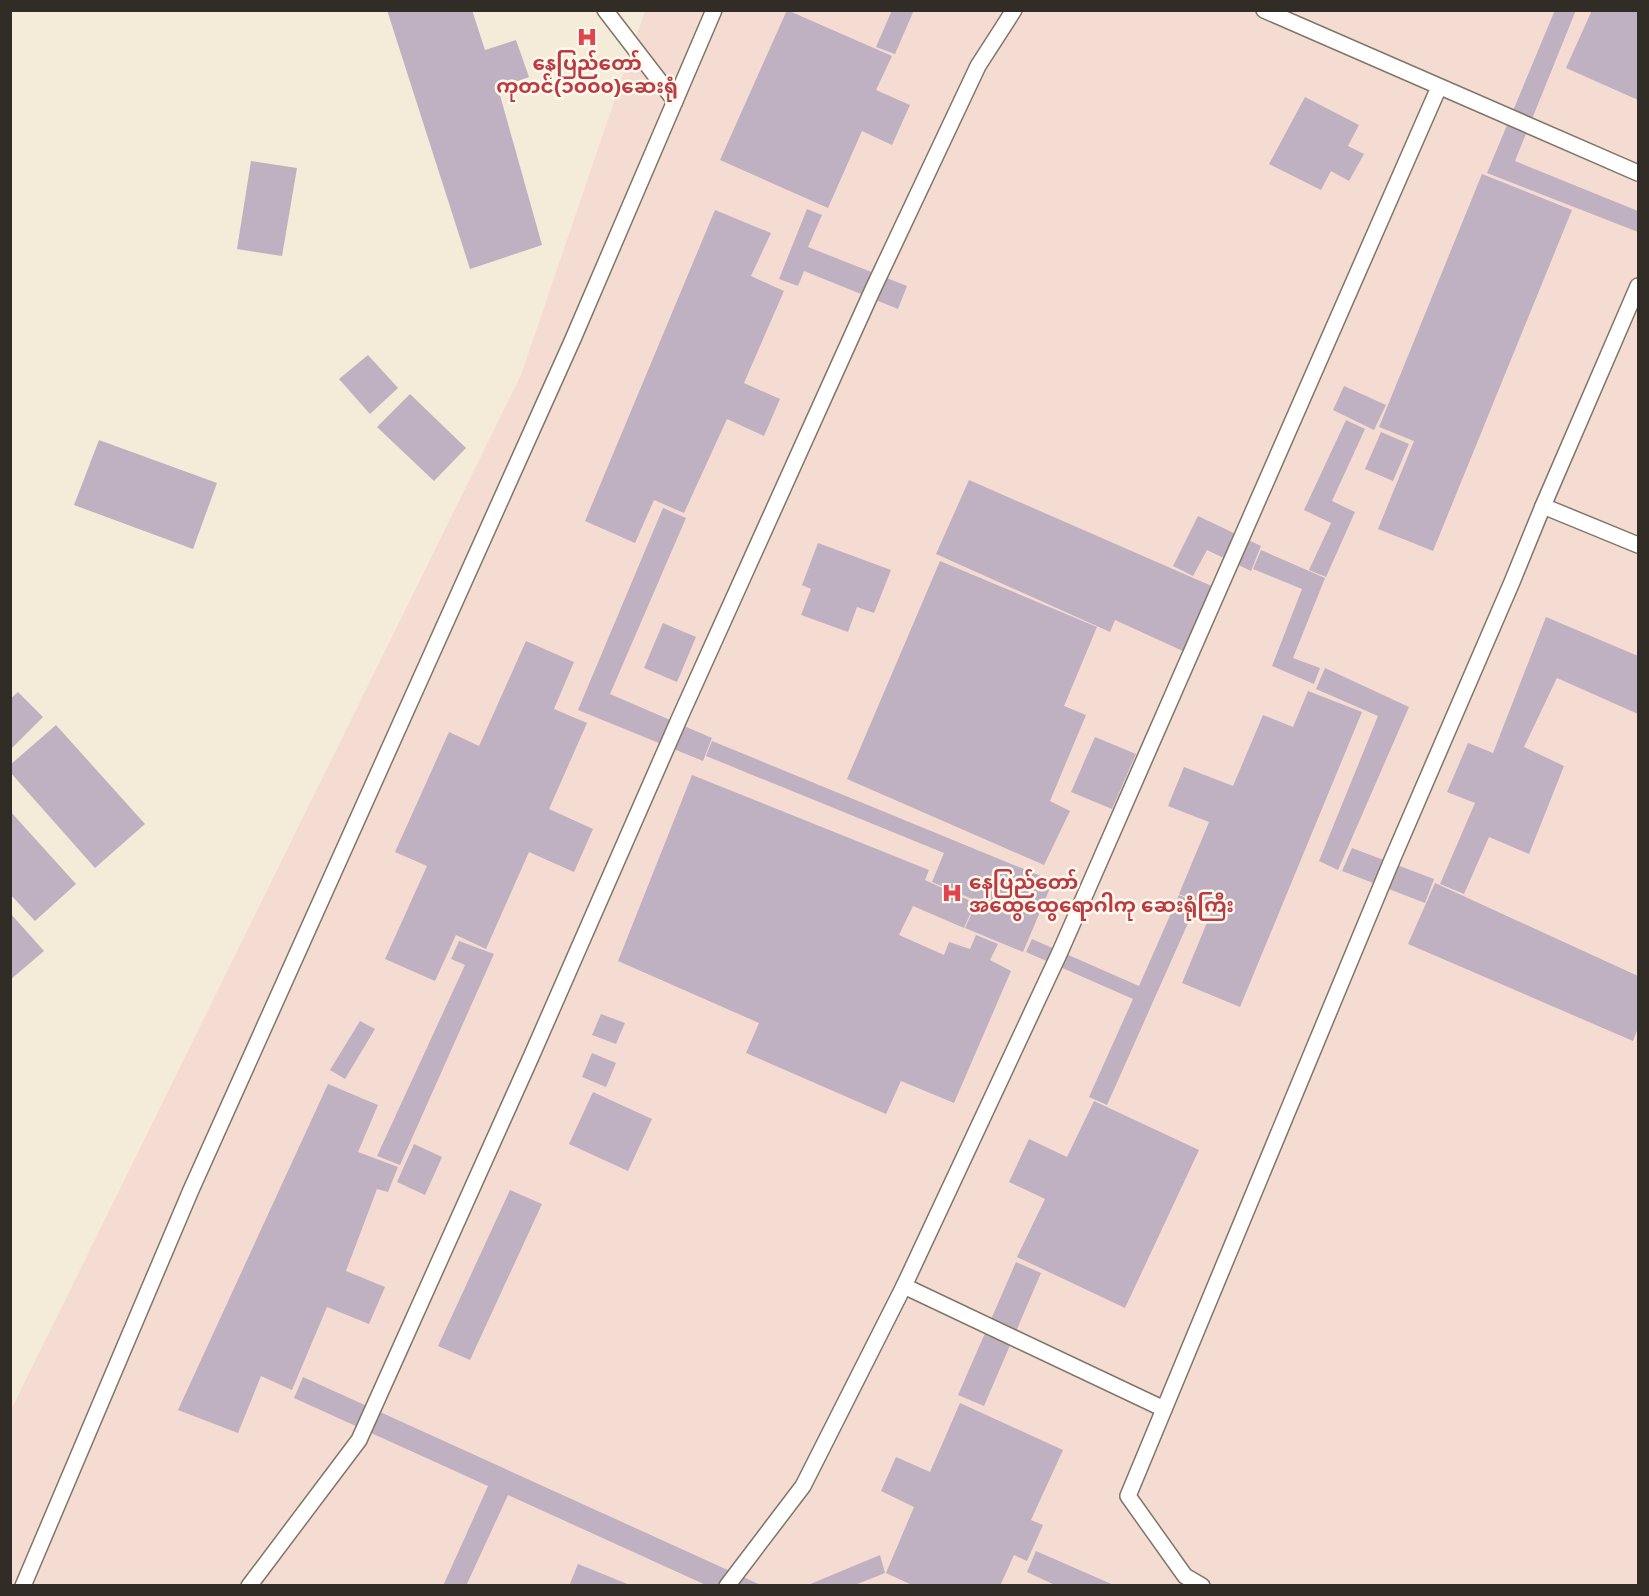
<svg xmlns="http://www.w3.org/2000/svg" width="1649" height="1596" font-family="'Golos Text','Noto Sans Myanmar',sans-serif">
<rect width="100%" height="100%" fill="#f5ebd9"/>
<polygon fill="#f5dcd3" points="645,11 1638,11 1638,1585 11,1585 10,1412 521,375"/>
<g fill="#bfb1c1">
<polygon points="387,10 472,10 485,50 516,40 529,77 498,88 542,245 470,269"/>
<polygon points="787,10 892,56 876,90 910,105 892,145 862,131 828,208 720,160"/>
<polygon points="892,10 914,10 895,54 876,47"/>
<polygon points="1555,10 1576,10 1515,161 1638,211 1638,232 1487,173"/>
<polygon points="1592,10 1638,10 1638,100 1566,68"/>
<polygon points="1305,97 1359,125 1348,146 1364,154 1349,181 1331,171 1321,190 1269,164"/>
<polygon points="251,161 297,168 282,256 237,249"/>
<polygon points="1482,174 1572,210 1433,551 1378,529 1414,441 1379,427"/>
<polygon points="807,209 822,215 808,247 907,286 898,309 804,271 798,286 779,279"/>
<polygon points="715,210 771,233 751,276 784,291 744,383 780,399 764,436 727,419 684,513 654,500 635,543 585,521"/>
<polygon points="368,355 398,388 370,414 339,379"/>
<polygon points="1344,386 1386,405 1374,430 1333,410"/>
<polygon points="410,394 466,448 434,481 377,427"/>
<polygon points="1346,420 1365,429 1332,501 1355,512 1326,577 1309,570 1331,523 1304,510"/>
<polygon points="1381,432 1409,444 1393,481 1365,469"/>
<polygon points="99,440 217,483 193,549 74,505"/>
<polygon points="969,480 1214,587 1185,652 1115,620 1110,632 936,554"/>
<polygon points="663,508 686,518 610,694 712,738 703,761 578,710"/>
<polygon points="1198,516 1261,546 1251,571 1207,550 1193,576 1173,566"/>
<polygon points="818,543 891,570 874,613 857,607 848,632 801,615 811,589 802,585"/>
<polygon points="1261,550 1325,578 1293,658 1320,668 1314,684 1272,666 1302,589 1253,569"/>
<polygon points="940,561 1097,627 1064,706 1086,715 1050,801 1070,811 1044,865 847,779"/>
<polygon points="1546,617 1638,656 1638,714 1557,678 1524,747 1564,766 1529,854 1489,837 1464,894 1440,884 1475,803 1447,792 1468,743 1493,753"/>
<polygon points="663,623 696,637 677,682 644,668"/>
<polygon points="526,641 574,662 554,709 587,723 549,809 593,829 574,872 529,852 486,949 456,935 435,981 385,959 427,866 395,852 449,732 479,746"/>
<polygon points="1325,668 1409,707 1338,870 1319,861 1378,716 1316,689"/>
<polygon points="1308,691 1362,712 1240,1007 1182,983 1213,908 1179,894 1209,822 1168,806 1184,767 1233,786 1263,715 1293,727"/>
<polygon points="18,692 43,717 10,750 10,699"/>
<polygon points="56,725 145,824 95,868 10,772 10,765"/>
<polygon points="1095,737 1136,754 1112,809 1071,792"/>
<polygon points="712,741 1053,881 1023,952 965,928 977,901 932,882 944,853 706,756"/>
<polygon points="692,775 929,870 925,880 975,903 964,928 913,906 899,935 944,955 949,942 970,949 976,935 998,944 990,960 1011,971 954,1103 901,1081 886,1114 746,1053 759,1023 618,961"/>
<polygon points="10,811 76,884 35,921 10,894"/>
<polygon points="1352,848 1434,879 1425,903 1342,871"/>
<polygon points="1435,883 1638,976 1638,1028 1633,1041 1408,944"/>
<polygon points="1179,895 1197,903 1107,1105 1089,1097 1133,999 1026,952 1032,939 1139,986"/>
<polygon points="10,913 44,951 10,980"/>
<polygon points="459,941 494,954 400,1165 377,1156 465,965 451,959"/>
<polygon points="601,1014 625,1023 616,1044 592,1035"/>
<polygon points="360,1021 375,1029 345,1079 330,1070"/>
<polygon points="592,1053 616,1063 606,1087 582,1077"/>
<polygon points="328,1084 378,1105 358,1152 398,1167 388,1192 377,1189 346,1271 385,1287 369,1324 327,1307 292,1390 261,1376 238,1433 178,1410"/>
<polygon points="593,1092 652,1119 628,1171 569,1144"/>
<polygon points="1094,1101 1199,1150 1125,1308 1017,1257 1045,1199 1009,1182 1029,1139 1067,1157"/>
<polygon points="414,1144 442,1157 425,1195 397,1182"/>
<polygon points="510,1190 542,1204 470,1360 438,1346"/>
<polygon points="1016,1262 1041,1273 984,1406 958,1395"/>
<polygon points="303,1377 763,1586 708,1586 508,1495 466,1586 443,1586 488,1486 294,1398"/>
<polygon points="960,1403 1063,1450 1031,1520 1043,1525 1027,1561 1014,1555 1000,1586 914,1586 886,1573 914,1507 881,1491 896,1457 930,1472"/>
<polygon points="1036,1551 1116,1586 1057,1586 1027,1572"/>
<polygon points="880,1555 885,1573 855,1585 808,1585"/>
<polygon points="578,1564 630,1585 630,1586 569,1586"/>
</g>
<g fill="none" stroke-linecap="round" stroke-linejoin="round">
<g stroke="#807666" stroke-width="18">
<g id="service">
<polyline points="605,10 675,101"/>
<polyline points="1264,10 1638,173"/>
<polyline points="1543,506 1638,545"/>
<polyline points="904,1286 1164,1409"/>
<polyline points="23,1586 191,1190 573,339 714,10"/>
<polyline points="249,1586 359,1440 531,1057 680,717 873,289 978,66 1014,10"/>
<polyline points="727,1586 803,1486 904,1286 1060,952 1439,87"/>
<polyline points="1202,1586 1185,1576 1128,1496 1392,860 1512,582 1543,506 1638,286"/>
</g>
</g>
<use href="#service" stroke="#fff" stroke-width="15"/>
</g>
<defs>
<g id="hospital-bare" transform="scale(1.62)"><path d="M-5-5h3v3.5h4V-5h3V5h-3V1.5h-4V5h-3Z" fill="#e0444e" stroke="#fff9ee" stroke-width="2.5" paint-order="stroke"/></g>
</defs>
<g fill-rule="evenodd">
<use href="#hospital-bare" x="587" y="37"/>
<use href="#hospital-bare" x="952" y="893"/>
</g>
<g text-anchor="middle" stroke-width="5" stroke-linejoin="round" paint-order="stroke">
<g font-size="20" font-weight="bold" fill="#be3a42" stroke="#fff9ee">
<text x="587" y="70">နေပြည်တော်<tspan x="587" dy="23">ကုတင်(၁၀၀၀)ဆေးရုံ</tspan></text>
<text x="969" y="889" text-anchor="start">နေပြည်တော်<tspan x="969" dy="23">အထွေထွေရောဂါကု ဆေးရုံကြီး</tspan></text>
</g>
</g>
<rect width="1649" height="1596" fill="none" stroke="#312d26" stroke-width="24"/>
</svg>
